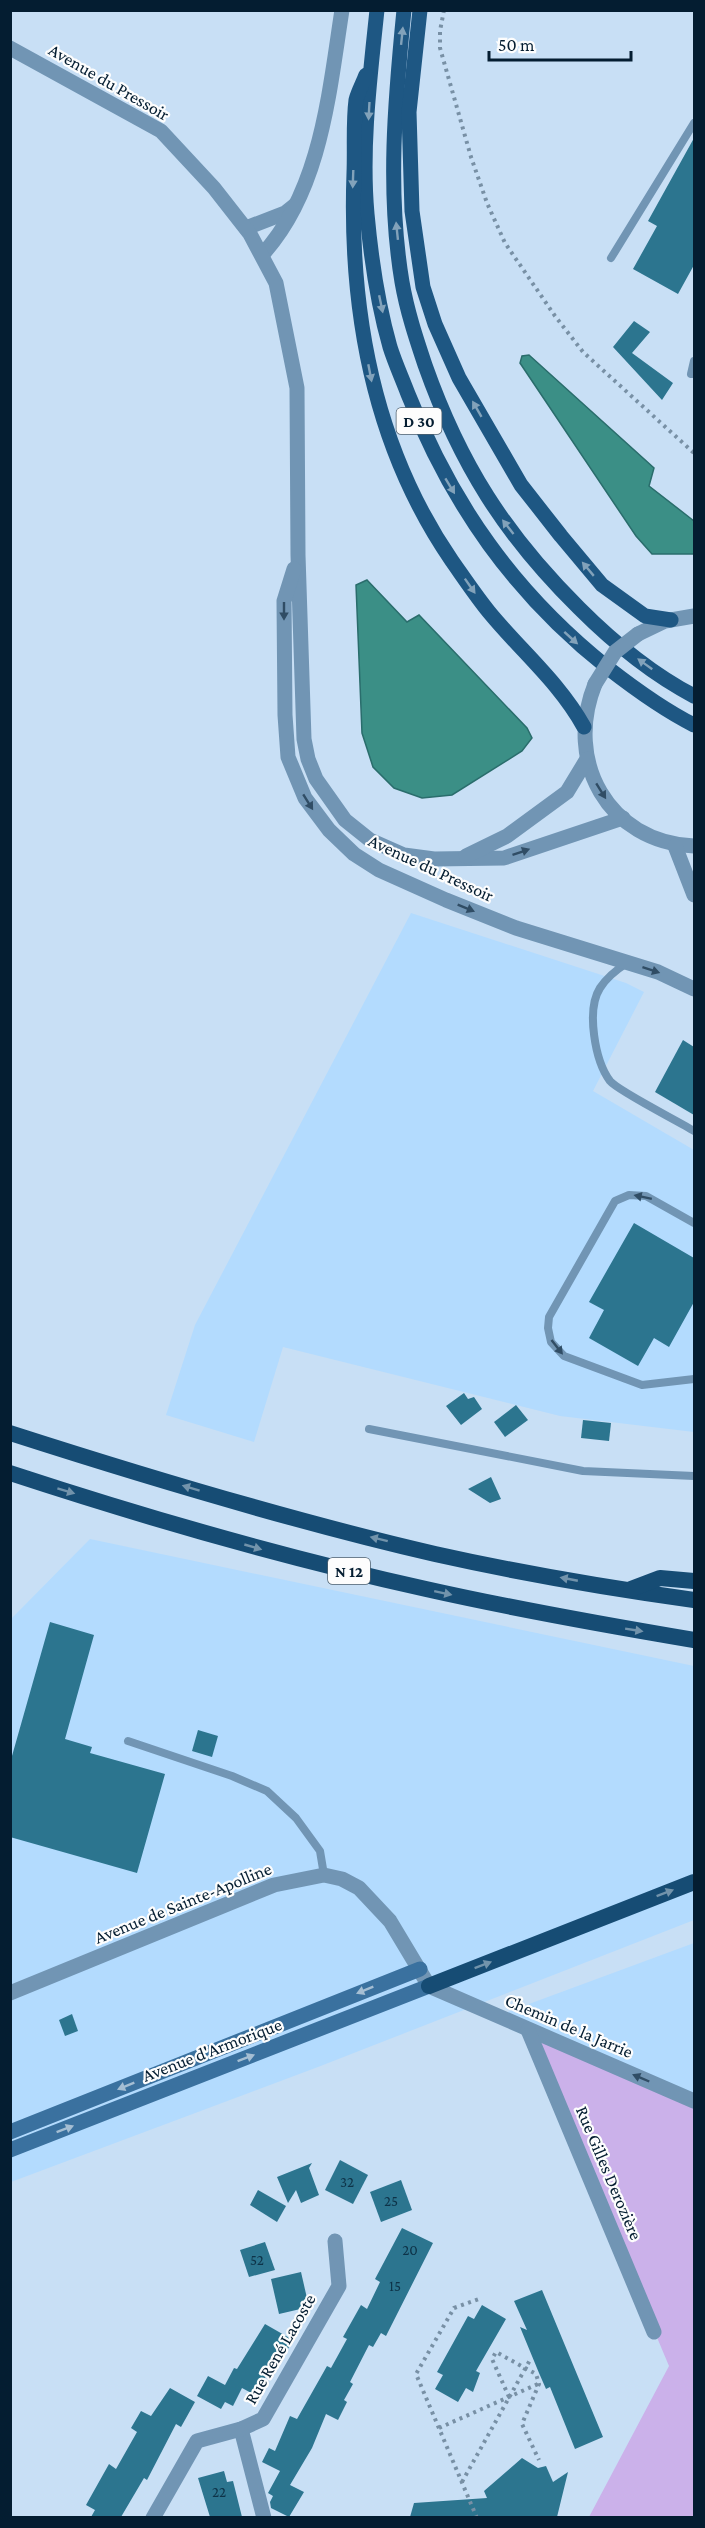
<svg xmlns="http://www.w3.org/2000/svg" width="705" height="2528" font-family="'Crimson Pro',serif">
<rect width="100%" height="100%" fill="#c8dff5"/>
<g fill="#b3dbfe">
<polygon points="411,913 626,983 644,992 593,1091 694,1150 694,1432 560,1416 283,1347 254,1442 166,1415 195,1325"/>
<polygon points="90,1539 694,1666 694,1920 318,2067 11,2182 11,1619"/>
<polygon points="694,1943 694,2101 502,2014"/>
</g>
<polygon fill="#cbb1ea" points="528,2030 694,2101 694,2517 589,2517 669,2366"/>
<g fill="#3b8f86" stroke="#2a6d6c" stroke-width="1.5">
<polygon points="529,355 654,468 649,486 694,521 694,554 652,554 636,536 520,363 522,356"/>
<polygon points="367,580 407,622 419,615 527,728 532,738 522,751 452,795 422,798 394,788 373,767 362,733 356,585"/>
</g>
<g fill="#2c758f">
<polygon points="694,138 694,265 678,294 633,269 657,226 648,221"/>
<polygon points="634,321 650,332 632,353 673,383 662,400 613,347"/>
<polygon points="683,1040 694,1047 694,1115 655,1092"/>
<polygon points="634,1223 694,1258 694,1302 669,1347 654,1338 638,1366 589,1338 604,1310 589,1302"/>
<polygon points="464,1393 468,1399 474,1397 482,1409 461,1425 446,1406"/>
<polygon points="516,1405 528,1420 505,1437 494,1422"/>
<polygon points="583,1420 611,1423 609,1441 581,1438"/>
<polygon points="491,1477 501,1499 490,1503 468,1489"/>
<polygon points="50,1622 94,1635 65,1739 92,1747 90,1753 165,1774 137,1873 10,1837 10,1763"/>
<polygon points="198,1730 218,1736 212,1757 192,1751"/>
<polygon points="72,2014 78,2031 65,2036 59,2020"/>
<polygon points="340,2160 368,2175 353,2204 325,2190"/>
<polygon points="312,2163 309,2168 319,2195 301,2203 296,2190 288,2203 277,2177"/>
<polygon points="401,2180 412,2210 381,2222 370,2192"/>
<polygon points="258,2190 286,2206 277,2222 250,2205"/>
<polygon points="402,2228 433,2243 386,2336 381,2333 373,2347 369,2345 350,2382 353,2384 344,2400 347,2402 338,2420 326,2414 312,2448 290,2485 304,2492 289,2517 271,2508 270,2502 273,2496 268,2493 280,2471 262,2462 269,2448 275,2451 290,2416 297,2419 327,2366 331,2368 347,2339 343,2337 361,2305 367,2309 380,2282 375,2279"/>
<polygon points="265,2242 275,2270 249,2277 240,2250"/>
<polygon points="301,2272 309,2307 279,2314 271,2279"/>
<polygon points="542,2290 603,2437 575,2449 550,2387 546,2389 539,2373 520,2327 527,2330 514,2301"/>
<polygon points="482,2305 506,2319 476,2371 480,2373 473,2392 466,2388 458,2402 435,2389 443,2375 437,2372 468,2316 474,2319"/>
<polygon points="265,2324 293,2340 285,2354 281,2351 255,2395 242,2388 233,2406 225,2402 221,2409 197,2396 208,2376 225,2385 234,2368 237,2369"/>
<polygon points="170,2388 195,2402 181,2427 176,2424 147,2480 144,2478 121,2517 91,2517 95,2510 86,2505 109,2464 116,2469 137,2432 131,2428 141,2411 151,2416"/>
<polygon points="522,2458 538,2468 546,2466 553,2482 568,2472 557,2517 410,2517 414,2503 487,2498 484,2491"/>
<polygon points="224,2471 227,2482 233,2481 242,2517 210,2517 198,2478"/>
</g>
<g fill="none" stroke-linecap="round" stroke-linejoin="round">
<g stroke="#7890a5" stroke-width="4" stroke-dasharray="3 4.5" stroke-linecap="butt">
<polyline points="444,10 440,31 440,48 471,157 487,203 505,243 555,316 583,352 694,453"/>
<polyline points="509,2397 492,2359 496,2352 536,2374 539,2384 522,2424 539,2460"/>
<polyline points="439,2428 538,2384"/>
<polyline points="462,2482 530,2360"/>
<polyline points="477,2518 416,2374 454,2308 479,2299"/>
</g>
<g stroke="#7195b4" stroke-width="8">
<polyline points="611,258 694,123"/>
<polyline points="691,374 694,361"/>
<path d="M627,963C616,970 607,977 600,988C586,1010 595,1061 610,1081C618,1091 680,1122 694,1131"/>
<polyline points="694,1223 646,1196 629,1195 615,1201 549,1317 548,1328 551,1342 564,1356 642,1385 694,1379"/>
<polyline points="369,1429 583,1471 694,1476"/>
<polyline points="128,1741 232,1776 267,1791 296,1818 320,1851 324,1875"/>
</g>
<g stroke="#7195b4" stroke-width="15">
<polyline points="246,228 285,213 295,205"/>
<path d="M262,255C321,191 329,93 342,10"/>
<polyline points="429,1986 694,2101"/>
<polyline points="528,2030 654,2332"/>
<polyline points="241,2429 264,2518"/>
<polyline points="153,2518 197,2441 241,2429 263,2419 339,2286 335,2241"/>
</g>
<g stroke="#7195b4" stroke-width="15">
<polyline points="10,48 161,131 214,188 250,234 276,283 297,388 298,555 304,739 308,759 316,779 345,820 370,840 404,855 434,859 504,858 623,818"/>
<polyline points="294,569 284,601 285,715 288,757 305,798 329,830 354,854 379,870 446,900 516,928 658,972 694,989"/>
<polyline points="638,634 665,621 694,616"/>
<path d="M595,684C564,761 608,842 694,846"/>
<polyline points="675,846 694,895"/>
<polyline points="466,856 507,836 567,792 587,759"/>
<polyline points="10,1993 274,1885 324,1875 342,1879 359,1888 390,1921 429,1986"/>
</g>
<g stroke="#3a719f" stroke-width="15">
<polyline points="10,2132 420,1969"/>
<polyline points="10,2150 429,1986"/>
</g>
<g stroke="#1e5783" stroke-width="15">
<path d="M377,10C370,77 361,147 367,214C371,258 378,305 390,347C395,363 402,378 408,394C452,505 514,593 608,668C635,689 664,710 694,725"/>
<path d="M404,10C395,101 387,192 402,282C407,311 416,338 425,365C460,464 505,535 579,608C613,642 652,674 694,696"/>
<polyline points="420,10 409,112 412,211 423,287 435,324 459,378 521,485 561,536 602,585 645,616 671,620"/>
<path d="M366,75C363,83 358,92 356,100C353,123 355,149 354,173C349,310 373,446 452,561C464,578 476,596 489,612C521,651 559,682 584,727"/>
</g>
<g stroke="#164c74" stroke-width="16">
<path d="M10,1433C150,1478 292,1521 435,1554C520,1573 608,1588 694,1600"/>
<path d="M10,1473C147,1518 286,1558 426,1589C515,1609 605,1625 694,1640"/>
<polyline points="631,1589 660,1578 694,1581"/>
<polyline points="429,1986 694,1882"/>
</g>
<polyline stroke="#7195b4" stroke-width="15" points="595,684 615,652 638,634"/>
</g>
<defs><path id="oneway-solid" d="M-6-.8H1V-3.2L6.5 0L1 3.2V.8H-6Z" transform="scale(1.5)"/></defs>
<g fill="#82a2ba">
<use href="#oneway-solid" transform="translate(402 36) rotate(-84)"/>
<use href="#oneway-solid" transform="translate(369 111) rotate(93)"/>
<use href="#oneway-solid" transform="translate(353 179) rotate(92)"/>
<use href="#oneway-solid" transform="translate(397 231) rotate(-96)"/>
<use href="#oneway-solid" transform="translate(381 304) rotate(78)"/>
<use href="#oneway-solid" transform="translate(370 373) rotate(79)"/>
<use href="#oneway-solid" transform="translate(477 409) rotate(-120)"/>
<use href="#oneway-solid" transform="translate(450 486) rotate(59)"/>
<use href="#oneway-solid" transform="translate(508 527) rotate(-128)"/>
<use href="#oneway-solid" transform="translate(588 569) rotate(-130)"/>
<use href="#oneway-solid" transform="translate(470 586) rotate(55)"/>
<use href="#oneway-solid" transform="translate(571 638) rotate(42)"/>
<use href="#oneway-solid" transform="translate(645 664) rotate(-144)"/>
</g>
<g fill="#304d65">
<use href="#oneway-solid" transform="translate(284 611) rotate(90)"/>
<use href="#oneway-solid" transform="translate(601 791) rotate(58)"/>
<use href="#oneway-solid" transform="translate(308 802) rotate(58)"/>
<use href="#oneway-solid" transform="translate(521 852) rotate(-19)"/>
<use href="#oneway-solid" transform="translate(466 908) rotate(22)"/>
<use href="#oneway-solid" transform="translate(651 970) rotate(18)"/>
<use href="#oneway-solid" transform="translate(643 1197) rotate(-168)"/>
<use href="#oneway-solid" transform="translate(557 1347) rotate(52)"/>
<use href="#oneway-solid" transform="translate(641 2078) rotate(-157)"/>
</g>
<g fill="#7293ab">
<use href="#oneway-solid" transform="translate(191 1488) rotate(-163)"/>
<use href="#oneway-solid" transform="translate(66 1491) rotate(17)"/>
<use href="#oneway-solid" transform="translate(379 1539) rotate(-166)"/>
<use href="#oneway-solid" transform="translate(253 1547) rotate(16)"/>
<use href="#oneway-solid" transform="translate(569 1579) rotate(-169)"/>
<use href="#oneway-solid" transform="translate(443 1593) rotate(12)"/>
<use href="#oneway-solid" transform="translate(634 1630) rotate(9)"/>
<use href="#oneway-solid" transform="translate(665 1893) rotate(-21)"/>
<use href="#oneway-solid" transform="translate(483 1965) rotate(-21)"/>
</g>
<g fill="#a5bed3">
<use href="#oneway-solid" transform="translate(365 1990) rotate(158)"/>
<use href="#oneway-solid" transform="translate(246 2058) rotate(-21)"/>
<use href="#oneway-solid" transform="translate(126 2086) rotate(158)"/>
<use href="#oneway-solid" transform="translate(65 2129) rotate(-21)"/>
</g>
<g text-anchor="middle" stroke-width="4.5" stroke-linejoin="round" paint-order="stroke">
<g font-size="15" fill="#0e3348">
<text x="347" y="2187">32</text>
<text x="391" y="2206">25</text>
<text x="410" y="2255">20</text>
<text x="257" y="2265">52</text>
<text x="395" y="2291">15</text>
<text x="219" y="2497">22</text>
</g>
<g fill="#fdfdfd" stroke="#4f606e" stroke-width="1.5">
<rect x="396.5" y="408" width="45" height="26" rx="4.5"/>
<rect x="328" y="1558" width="42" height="26" rx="4.5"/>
</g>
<g font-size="16" font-weight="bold" fill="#041d31">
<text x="419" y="427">D 30</text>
<text x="349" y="1577">N 12</text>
</g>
<g font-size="18" fill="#041d31" stroke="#fdfdfd">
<text transform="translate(109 82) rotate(30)" y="6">Avenue du Pressoir</text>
<text transform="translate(431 868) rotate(25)" y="6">Avenue du Pressoir</text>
<text transform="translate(183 1903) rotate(-22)" y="6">Avenue de Sainte-Apolline</text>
<text transform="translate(569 2026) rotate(23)" y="6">Chemin de la Jarrie</text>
<text transform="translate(212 2050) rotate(-21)" y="6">Avenue d'Armorique</text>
<text transform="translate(609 2173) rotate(67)" y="6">Rue Gilles Derozière</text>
<text transform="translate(280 2349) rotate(-60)" y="6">Rue René Lacoste</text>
</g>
</g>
<rect width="705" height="2528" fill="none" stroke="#041d31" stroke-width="24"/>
<path d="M489 51v9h142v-9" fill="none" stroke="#041d31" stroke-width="3"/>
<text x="498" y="51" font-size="18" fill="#041d31" stroke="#fdfdfd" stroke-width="4.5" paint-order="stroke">50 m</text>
</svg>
